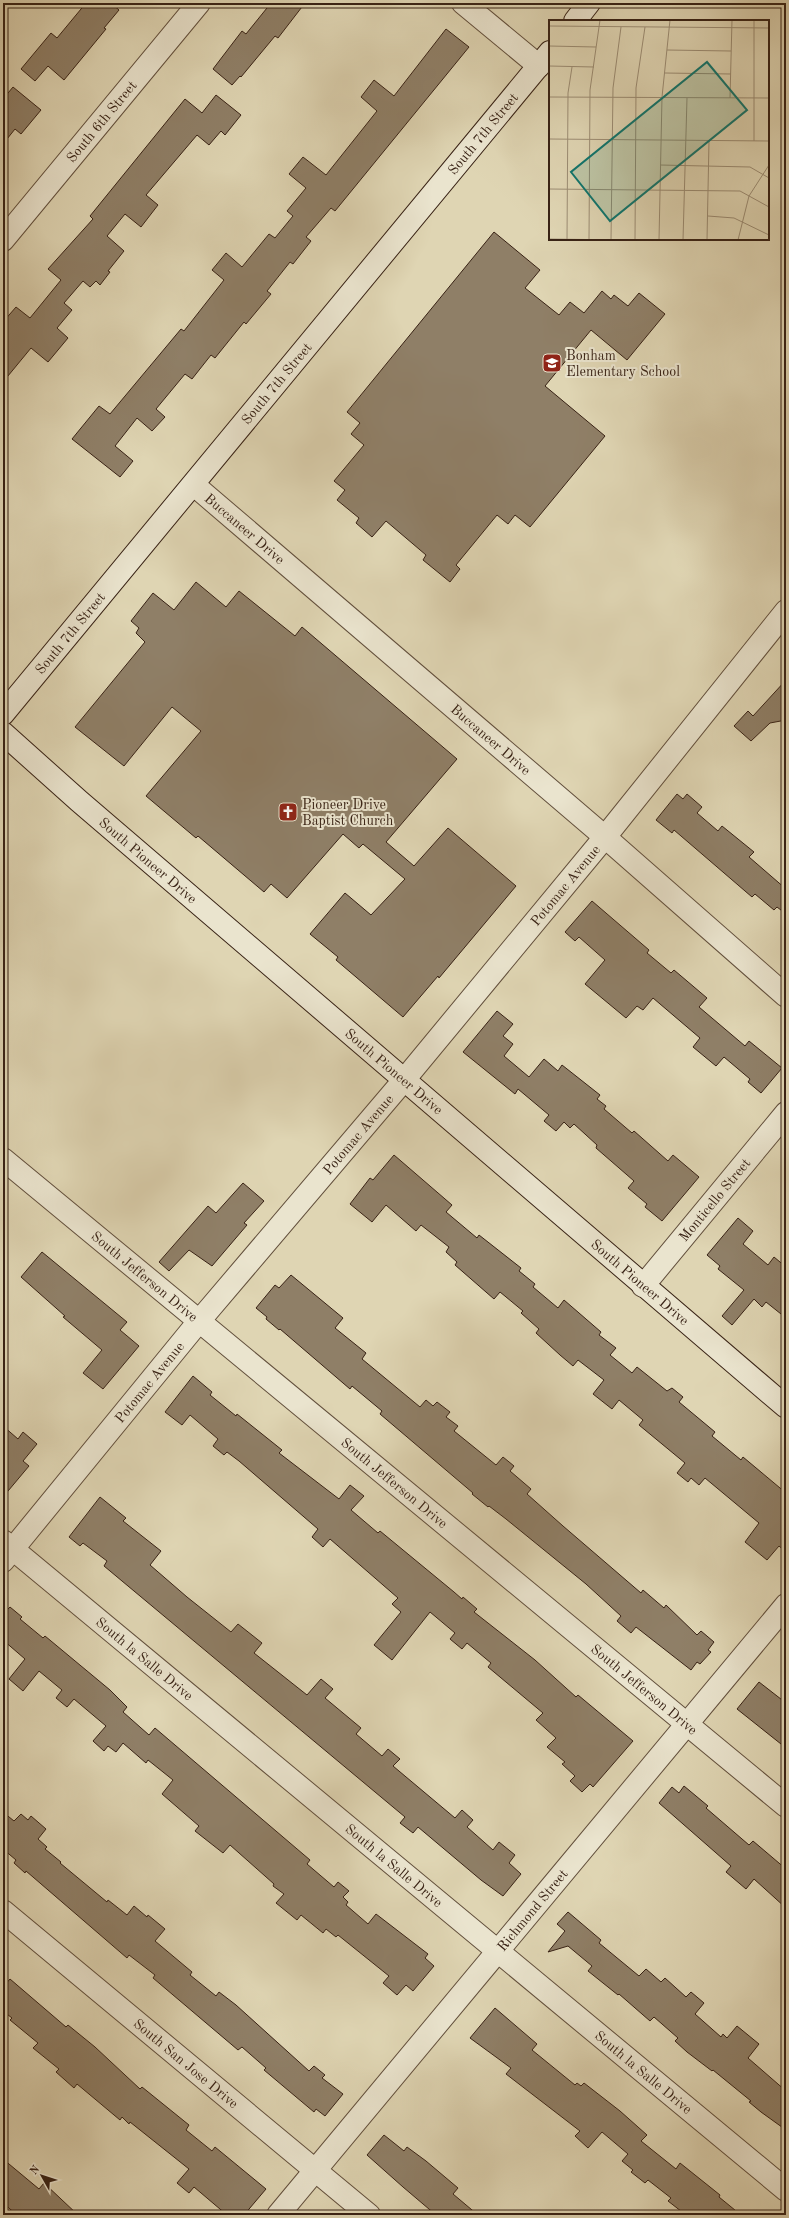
<svg xmlns="http://www.w3.org/2000/svg" width="789" height="2218" font-family="'Old Standard TT',serif">
<rect width="100%" height="100%" fill="#dfd5b3"/>
<filter id="stains"><feTurbulence type="fractalNoise" baseFrequency=".005" numOctaves="4"/><feColorMatrix values="0 0 0 0 .2 0 0 0 0 .09 0 0 0 0 .02 0 0 0 .5 -.17"/></filter>
<radialGradient id="worn" r=".72"><stop offset=".6" stop-color="#630" stop-opacity="0"/><stop offset="1" stop-color="#630" stop-opacity=".3"/></radialGradient>
<g fill="#8f7f67" stroke="#382215">
<polygon points="86,3 111,3 119,10 104,28 106,29 64,80 48,66 35,81 21,69 51,33 57,38"/>
<polygon points="271,3 305,3 278,38 275,36 241,77 240,76 232,85 213,69 242,31 246,34"/>
<polygon points="446,29 469,47 335,211 331,208 306,237 311,241 293,264 290,262 267,291 271,294 246,324 244,322 215,358 211,355 192,379 185,374 156,409 165,417 152,431 137,418 115,446 133,461 120,477 72,439 99,406 110,414 181,329 184,331 224,280 212,270 226,253 242,267 269,234 275,238 293,216 287,211 306,188 289,174 303,157 326,175 377,111 361,97 374,80 394,96"/>
<polygon points="13,87 41,110 21,134 15,129 3,144 3,99"/>
<polygon points="216,95 241,115 225,135 221,131 209,145 197,135 146,195 158,205 141,227 125,214 107,236 124,251 108,271 110,272 100,285 96,281 90,287 83,281 64,303 72,310 57,328 68,338 48,362 31,348 3,382 3,322 16,307 30,318 61,280 48,269 93,219 90,216 185,99 202,113"/>
<polygon points="494,232 540,270 525,288 559,315 570,302 584,313 602,291 611,299 614,295 628,306 639,293 665,314 627,360 591,330 545,386 605,436 530,527 515,515 508,524 497,515 456,565 460,569 450,582 423,560 426,555 386,521 372,537 356,523 359,518 337,500 345,490 334,481 364,445 351,434 360,423 347,412"/>
<polygon points="196,582 226,607 239,591 295,636 302,627 457,759 386,842 414,866 448,828 516,886 439,978 438,976 403,1017 336,960 338,957 310,934 345,893 371,915 405,879 363,844 359,848 343,834 287,898 271,884 264,892 198,836 196,838 146,796 201,731 172,707 124,766 75,727 145,642 136,633 139,628 131,621 153,593 174,610"/>
<polygon points="786,680 786,720 770,723 751,741 734,726 748,711 753,716"/>
<polygon points="677,794 683,799 687,794 702,807 697,813 718,831 722,826 754,852 749,857 786,889 786,914 777,907 774,910 755,894 752,897 674,830 672,833 656,820"/>
<polygon points="592,901 649,950 647,953 671,973 674,970 707,998 699,1007 745,1046 749,1041 782,1068 761,1093 748,1082 750,1079 724,1057 716,1066 693,1047 700,1038 653,998 643,1010 637,1006 626,1018 585,984 605,960 579,937 575,941 565,932"/>
<polygon points="497,1011 513,1024 503,1036 513,1044 504,1056 529,1077 544,1059 558,1071 562,1065 600,1095 597,1099 606,1106 604,1109 632,1133 634,1131 668,1161 673,1155 699,1177 662,1221 645,1207 647,1204 628,1188 634,1181 596,1148 597,1145 574,1124 570,1128 564,1122 556,1131 544,1121 549,1115 518,1089 515,1094 463,1052"/>
<polygon points="394,1155 452,1205 446,1212 477,1238 479,1235 521,1268 519,1271 535,1284 533,1287 558,1308 564,1300 601,1332 599,1335 616,1348 610,1355 632,1373 637,1367 667,1391 672,1388 683,1397 679,1402 715,1432 712,1436 741,1460 743,1457 786,1493 786,1552 779,1546 767,1560 745,1542 759,1523 705,1478 699,1485 691,1478 688,1482 677,1473 685,1463 639,1425 643,1420 619,1400 612,1409 593,1394 604,1380 578,1360 573,1366 560,1355 536,1333 539,1329 521,1313 523,1311 500,1292 494,1299 455,1265 457,1262 446,1252 449,1247 421,1225 416,1231 386,1205 372,1222 350,1204 370,1178 373,1180"/>
<polygon points="243,1183 264,1201 244,1223 247,1225 212,1266 189,1250 169,1271 159,1262 208,1206 216,1213"/>
<polygon points="738,1218 753,1231 743,1244 768,1265 774,1257 786,1267 786,1318 766,1302 762,1307 754,1299 732,1325 722,1316 744,1290 718,1269 720,1266 707,1255"/>
<polygon points="42,1252 127,1322 120,1330 139,1346 103,1389 83,1373 102,1350 63,1317 65,1316 21,1277"/>
<polygon points="291,1275 343,1318 335,1328 366,1353 362,1359 420,1407 426,1400 433,1406 437,1402 450,1412 446,1417 458,1426 454,1431 496,1465 503,1457 514,1466 510,1471 531,1489 527,1494 563,1526 641,1593 643,1590 664,1608 666,1605 697,1635 701,1631 714,1642 708,1650 711,1652 700,1664 697,1662 691,1670 636,1627 631,1633 617,1621 621,1616 586,1584 506,1519 489,1506 488,1507 472,1494 473,1493 380,1414 382,1411 352,1386 350,1389 280,1329 279,1330 266,1319 267,1317 256,1308 275,1285 279,1288"/>
<polygon points="193,1376 212,1392 210,1395 236,1416 237,1414 282,1450 279,1453 339,1499 350,1485 364,1496 351,1510 378,1533 380,1531 454,1592 462,1599 463,1597 477,1609 474,1612 535,1660 576,1697 578,1695 633,1741 593,1787 590,1784 582,1792 570,1781 575,1776 562,1764 565,1762 547,1747 556,1738 536,1720 543,1713 488,1667 491,1663 467,1643 462,1649 450,1639 455,1633 430,1612 392,1660 374,1645 401,1612 392,1604 398,1598 330,1539 323,1547 312,1537 318,1529 239,1461 227,1452 224,1455 213,1446 218,1439 190,1415 182,1425 165,1412"/>
<polygon points="3,1426 18,1439 23,1432 37,1444 23,1461 29,1466 3,1497"/>
<polygon points="100,1497 126,1518 123,1521 161,1551 150,1565 187,1597 231,1632 238,1624 262,1643 254,1653 307,1695 321,1679 333,1689 325,1698 361,1728 356,1734 382,1756 388,1749 400,1759 393,1766 455,1818 462,1810 473,1820 467,1827 493,1850 499,1842 515,1855 509,1863 521,1874 503,1896 481,1880 418,1827 413,1833 400,1823 405,1817 104,1566 107,1561 83,1543 80,1546 69,1537"/>
<polygon points="3,1605 8,1609 10,1607 22,1617 20,1619 43,1638 45,1636 110,1690 127,1707 123,1712 149,1735 155,1728 310,1860 307,1864 334,1887 338,1882 349,1891 343,1897 348,1902 346,1905 368,1924 376,1914 428,1954 425,1958 434,1966 413,1991 406,1985 397,1995 383,1983 389,1976 338,1935 336,1937 326,1929 323,1933 301,1915 297,1920 276,1903 284,1894 273,1886 274,1884 230,1845 223,1853 195,1831 199,1826 162,1794 173,1780 148,1760 146,1763 123,1743 116,1752 108,1746 104,1751 93,1741 106,1726 74,1699 67,1707 56,1698 62,1690 39,1671 23,1691 9,1679 25,1659 3,1640"/>
<polygon points="759,1682 786,1703 786,1748 737,1709"/>
<polygon points="684,1786 708,1806 706,1808 749,1845 753,1841 786,1869 786,1908 754,1879 746,1889 726,1872 731,1866 659,1803 672,1787 679,1793"/>
<polygon points="3,1812 14,1821 21,1814 28,1820 31,1816 46,1829 38,1839 47,1847 45,1849 61,1862 60,1863 107,1902 108,1900 127,1915 134,1906 147,1917 148,1915 165,1929 155,1941 192,1972 190,1975 216,1996 219,1992 236,2005 309,2071 314,2066 325,2075 322,2078 343,2094 325,2116 316,2109 314,2112 264,2070 266,2068 242,2047 238,2050 153,1978 155,1975 129,1955 127,1958 26,1871 25,1873 14,1863 16,1860 3,1849"/>
<polygon points="568,1912 601,1940 599,1943 639,1976 646,1969 661,1982 665,1978 686,1997 691,1992 704,2003 695,2014 721,2037 723,2034 727,2038 737,2026 759,2044 748,2058 786,2091 786,2130 761,2112 749,2102 751,2101 713,2070 712,2071 687,2052 675,2041 678,2038 654,2017 650,2021 619,1994 618,1995 588,1971 592,1966 568,1946 548,1952 565,1931 557,1924"/>
<polygon points="10,1979 66,2027 68,2025 95,2047 140,2089 142,2087 189,2125 186,2130 212,2151 215,2147 266,2189 244,2215 227,2215 194,2187 189,2193 177,2183 189,2169 130,2122 129,2124 122,2117 120,2120 77,2084 74,2088 56,2072 59,2069 33,2048 38,2043 10,2020 12,2018 3,2011 3,1987"/>
<polygon points="495,2008 537,2044 532,2050 575,2085 577,2083 581,2086 584,2083 620,2111 647,2135 641,2141 676,2169 680,2163 720,2195 719,2197 741,2215 686,2215 668,2201 671,2198 648,2180 645,2183 631,2172 633,2170 622,2161 628,2154 602,2132 588,2148 575,2136 580,2131 506,2074 511,2068 470,2038"/>
<polygon points="384,2135 404,2151 407,2147 426,2161 458,2188 453,2194 478,2215 436,2215 403,2187 367,2155"/>
<polygon points="3,2159 39,2189 44,2183 78,2215 17,2215 3,2203"/>
</g>
<g fill="none" stroke-linecap="round" stroke-linejoin="round">
<g stroke="#624f3c" stroke-width="24">
<g id="street">
<polyline points="463,3 539,66"/>
<path id="s1" d="M3,240L199,3"/>
<path id="s2" d="M194,485L605,837L786,996"/>
<path id="s3" d="M3,1159L786,1806"/>
<path id="s4" d="M643,1286L786,1113"/>
<path id="s5" d="M3,1541L786,2190"/>
<path id="s6" d="M3,1561L200,1320L404,1080L605,837L786,611"/>
<path id="s7" d="M3,1911L369,2215"/>
<path id="s8" d="M278,2215L786,1605"/>
</g>
</g>
<g stroke="#382215" stroke-width="24">
<g id="secondary">
<polyline points="575,21 589,3"/>
<path id="s9" d="M3,714L550,52"/>
<path id="s10" d="M3,733L79,801L786,1407"/>
</g>
</g>
<use href="#street" stroke="#eae4ce" stroke-width="22"/>
<use href="#secondary" stroke="#eae4ce" stroke-width="22"/>
</g>
<defs>
<g id="school-square" transform="scale(1)"><rect x="-9" y="-9" width="18" height="18" rx="4" fill="#8f2418" stroke="#eae4ce"/><path d="M0-5L7-2L0 1L-7-2ZM-4 1L0 2.5L4 1V4Q0 6-4 4Z" fill="#fff"/></g>
<g id="church-square" transform="scale(1)"><rect x="-9" y="-9" width="18" height="18" rx="4" fill="#8f2418" stroke="#eae4ce"/><path d="M-1.2-6h2.4v3.5h3.3v2.4h-3.3V6h-2.4V-.1h-3.3v-2.4h3.3Z" fill="#fff"/></g>
</defs>
<g fill-rule="evenodd">
<use href="#school-square" x="552" y="363"/>
<use href="#church-square" x="288" y="812"/>
</g>
<g text-anchor="middle" stroke-width="4" stroke-linejoin="round" paint-order="stroke">
<g font-size="14" fill="#382215" stroke="#eae4ce">
<text dy="5" stroke="none"><textPath href="#s1" startOffset="154">South 6th Street</textPath></text>
<text dy="5" stroke="none"><textPath href="#s9" startOffset="753">South 7th Street</textPath></text>
<text dy="5" stroke="none"><textPath href="#s9" startOffset="429">South 7th Street</textPath></text>
<text dy="5" stroke="none"><textPath href="#s2" startOffset="67">Buccaneer Drive</textPath></text>
<text dy="5" stroke="none"><textPath href="#s9" startOffset="105">South 7th Street</textPath></text>
<text dy="5" stroke="none"><textPath href="#s2" startOffset="391">Buccaneer Drive</textPath></text>
<text dy="5" stroke="none"><textPath href="#s10" startOffset="193">South Pioneer Drive</textPath></text>
<text dy="5" stroke="none"><textPath href="#s6" startOffset="879">Potomac Avenue</textPath></text>
<text dy="5" stroke="none"><textPath href="#s10" startOffset="517">South Pioneer Drive</textPath></text>
<text dy="5" stroke="none"><textPath href="#s6" startOffset="555">Potomac Avenue</textPath></text>
<text dy="5" stroke="none"><textPath href="#s4" startOffset="112">Monticello Street</textPath></text>
<text dy="5" stroke="none"><textPath href="#s3" startOffset="184">South Jefferson Drive</textPath></text>
<text dy="5" stroke="none"><textPath href="#s10" startOffset="841">South Pioneer Drive</textPath></text>
<text dy="5" stroke="none"><textPath href="#s6" startOffset="231">Potomac Avenue</textPath></text>
<text dy="5" stroke="none"><textPath href="#s3" startOffset="508">South Jefferson Drive</textPath></text>
<text dy="5" stroke="none"><textPath href="#s5" startOffset="184">South la Salle Drive</textPath></text>
<text dy="5" stroke="none"><textPath href="#s3" startOffset="832">South Jefferson Drive</textPath></text>
<text dy="5" stroke="none"><textPath href="#s5" startOffset="508">South la Salle Drive</textPath></text>
<text dy="5" stroke="none"><textPath href="#s8" startOffset="397">Richmond Street</textPath></text>
<text dy="5" stroke="none"><textPath href="#s7" startOffset="238">South San Jose Drive</textPath></text>
<text dy="5" stroke="none"><textPath href="#s5" startOffset="832">South la Salle Drive</textPath></text>
</g>
<g font-size="14" fill="#382215" stroke="#eae4ce" text-anchor="start">
<text x="566" y="360">Bonham<tspan x="566" dy="16">Elementary School</tspan></text>
<text x="302" y="809">Pioneer Drive<tspan x="302" dy="16">Baptist Church</tspan></text>
</g>
</g>
<g transform="translate(549 20)">
<rect width="220" height="220" fill="#dfd5b3"/>
<path fill="none" stroke="#9c8d74" stroke-width="1" d="M0,6L220,8M0,26L47,27M118,30L182,31M0,46L45,47M116,53L182,54M0,77L220,78M181,78L183,0M0,119L220,121M205,121V0M111,145L201,147L220,158M0,169L191,171L220,187M159,196L185,198L220,215M0,219L75,220M18,220L19,73L23,47M40,220L41,70L51,0M62,220L64,68L72,7M86,220L87,68L96,7M110,220L113,77L121,0M134,220L138,78M158,220L160,121M189,220L200,176L220,145"/>
<path fill="#0f766e" fill-opacity="0.15" stroke="#0f766e" stroke-width="2" d="M158,42L198,90L61,201L22,152Z"/>
<rect width="220" height="220" fill="none" stroke="#382215" stroke-width="2"/>
</g>
<rect width="789" height="2218" fill="none" stroke="#dfd5b3" stroke-width="16"/>
<rect x="4" y="4" width="781" height="2210" fill="none" stroke="#382215" stroke-width="2"/>
<rect x="8" y="8" width="773" height="2202" fill="none" stroke="#382215"/>
<g transform="translate(42 2176) rotate(309)" stroke="#eae4ce" stroke-width="3" paint-order="stroke">
<path d="M0-3L7 15L0 10L-7 15Z" fill="#382215"/>
<text y="-6" font-size="11" font-weight="bold" text-anchor="middle" fill="#382215">N</text>
</g>
<rect width="100%" height="100%" filter="url(#stains)"/>
<rect width="100%" height="100%" fill="url(#worn)"/>
</svg>
